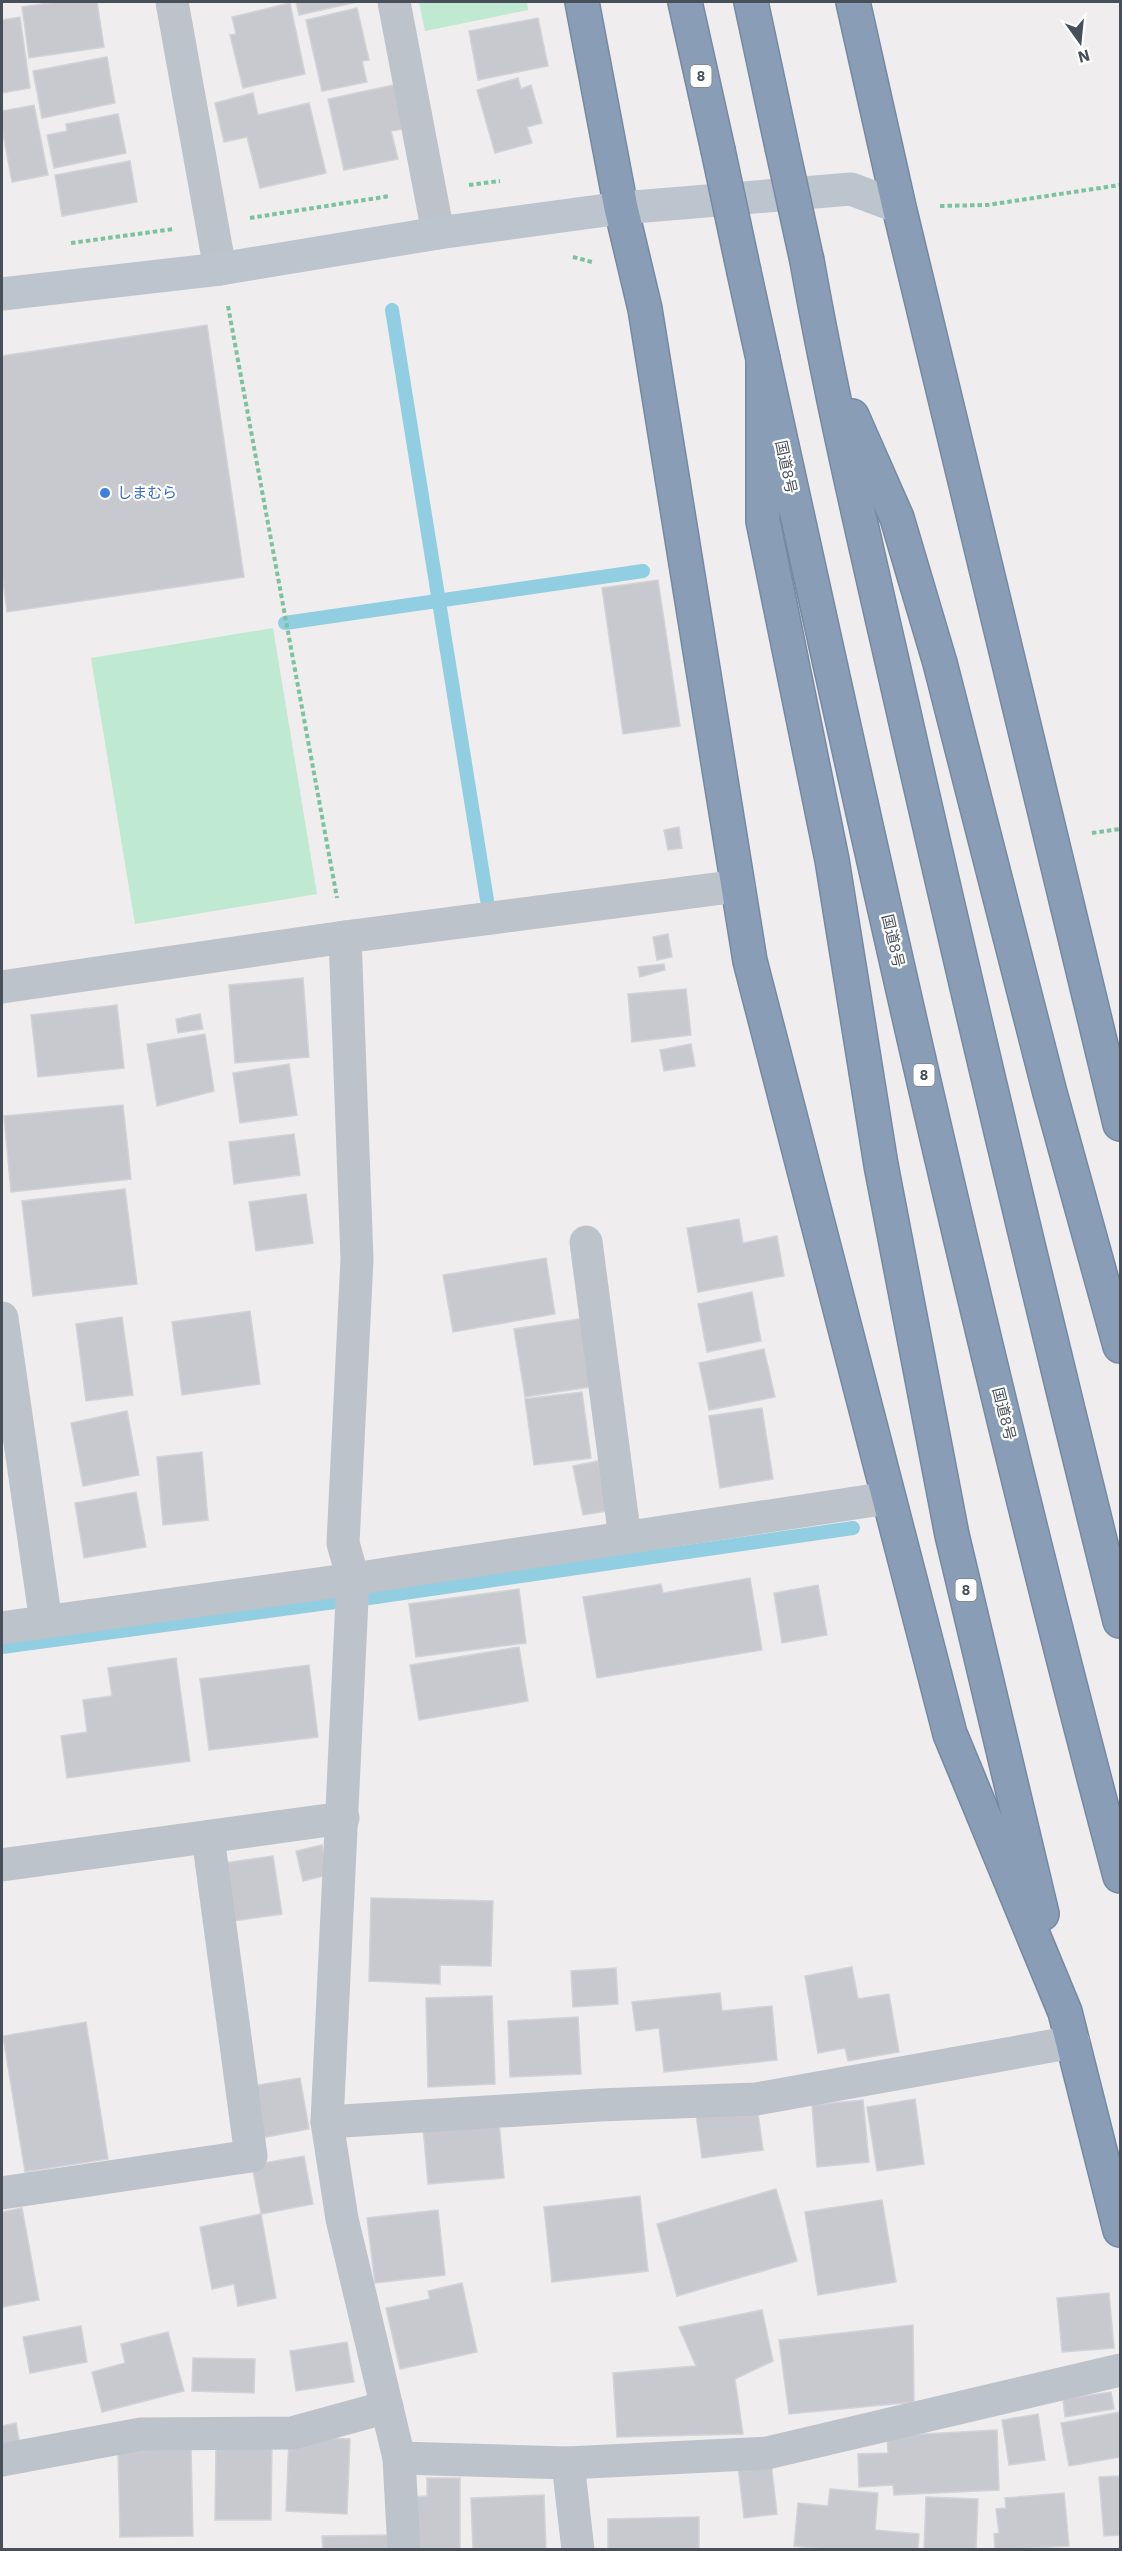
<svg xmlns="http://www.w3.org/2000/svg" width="1122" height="2551" font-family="'IBM Plex Sans','Noto Sans JP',sans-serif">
<rect width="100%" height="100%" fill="#efeded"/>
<g fill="#bfe9d0">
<polygon points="419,2 527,2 528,10 425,31"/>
<polygon points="273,628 317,894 135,924 91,658"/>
</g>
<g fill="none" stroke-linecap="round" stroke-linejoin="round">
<g stroke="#91cee1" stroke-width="14">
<polyline points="392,310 487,900"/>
<polyline points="285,623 643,571"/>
<polyline points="369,1598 853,1528"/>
<polyline points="2,1647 335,1602"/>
</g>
</g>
<g fill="#c7c9cf" stroke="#d1d3d7" stroke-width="1.5">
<polygon points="56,2 97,2 104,47 29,58 22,7"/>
<polygon points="296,2 357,2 299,15"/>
<polygon points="290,3 305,74 243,88 230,35 236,34 232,17"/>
<polygon points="357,8 369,60 362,61 367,82 322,91 306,20"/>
<polygon points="20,17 30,88 2,93 2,20"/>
<polygon points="538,18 548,66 478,80 469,31"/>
<polygon points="107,57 115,103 42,118 33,71"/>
<polygon points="518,78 521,89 531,85 542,123 527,127 532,143 495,153 477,90"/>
<polygon points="394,85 403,129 391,131 398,159 344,170 328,99"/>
<polygon points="253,93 258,115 309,103 326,173 260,188 247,137 224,142 215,103"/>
<polygon points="34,105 48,175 12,182 2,128 2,111"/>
<polygon points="118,114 126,153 54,168 47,135 67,131 66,124"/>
<polygon points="130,161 137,202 62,216 55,175"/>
<polygon points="207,325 244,577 7,612 2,574 2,356"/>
<polygon points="658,580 680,726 623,734 602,588"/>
<polygon points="679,827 682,848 668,850 664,830"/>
<polygon points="668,934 672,957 657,960 653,937"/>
<polygon points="664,964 665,970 640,977 638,967"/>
<polygon points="303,978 309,1057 235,1063 229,985"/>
<polygon points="686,989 691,1035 632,1042 628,994"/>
<polygon points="117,1005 124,1068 38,1077 31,1015"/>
<polygon points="200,1014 203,1029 178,1033 176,1019"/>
<polygon points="205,1034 214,1091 157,1106 147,1044"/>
<polygon points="691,1044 695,1066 664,1071 660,1050"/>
<polygon points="289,1064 297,1115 240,1123 233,1073"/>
<polygon points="123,1105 131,1179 11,1192 4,1116"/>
<polygon points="294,1134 300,1175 234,1184 229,1142"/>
<polygon points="125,1189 137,1284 33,1296 22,1201"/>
<polygon points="306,1194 313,1243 256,1251 249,1202"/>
<polygon points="739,1219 743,1243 777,1236 784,1276 698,1292 687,1228"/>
<polygon points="546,1258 555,1314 453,1332 443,1275"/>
<polygon points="752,1292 761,1341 707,1352 698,1304"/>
<polygon points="250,1311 260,1384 182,1395 172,1322"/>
<polygon points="122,1317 133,1395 86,1401 76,1324"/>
<polygon points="585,1318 596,1386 525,1397 514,1329"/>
<polygon points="764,1349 775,1397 709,1410 699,1363"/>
<polygon points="582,1392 591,1458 534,1465 525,1399"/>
<polygon points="762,1408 773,1479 720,1488 709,1416"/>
<polygon points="127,1411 139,1475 83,1486 71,1423"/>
<polygon points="202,1452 208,1520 163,1525 157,1457"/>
<polygon points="598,1461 608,1511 583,1515 573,1466"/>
<polygon points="136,1492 146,1547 84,1558 75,1503"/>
<polygon points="750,1578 762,1650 597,1678 583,1597 661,1584 663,1593"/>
<polygon points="818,1585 827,1635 782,1643 774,1593"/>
<polygon points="519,1589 526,1643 416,1657 409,1604"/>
<polygon points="519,1647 528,1701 419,1720 410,1665"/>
<polygon points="176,1658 190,1761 67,1778 61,1736 87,1732 83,1700 112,1696 108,1668"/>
<polygon points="309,1665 318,1737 209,1750 200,1679"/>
<polygon points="322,1845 328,1875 303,1881 296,1851"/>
<polygon points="273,1856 282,1914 227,1922 218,1864"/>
<polygon points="371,1898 493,1901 491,1966 440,1965 440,1984 369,1981"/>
<polygon points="852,1967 858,1999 889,1994 899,2052 848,2061 845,2048 818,2053 805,1976"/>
<polygon points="616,1968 618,2004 573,2007 571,1971"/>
<polygon points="720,1993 722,2011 772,2006 777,2060 664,2072 659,2028 636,2031 632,2002"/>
<polygon points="492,1996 495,2084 428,2087 426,1998"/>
<polygon points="578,2017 581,2074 510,2077 508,2021"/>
<polygon points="86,2022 108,2159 25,2172 3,2036"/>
<polygon points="300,2078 309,2129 255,2139 246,2087"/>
<polygon points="756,2099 763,2150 702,2158 695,2107"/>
<polygon points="915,2099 924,2164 877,2171 867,2107"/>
<polygon points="863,2100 869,2162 817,2167 812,2105"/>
<polygon points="499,2121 504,2178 428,2184 423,2127"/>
<polygon points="304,2156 313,2204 261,2214 252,2165"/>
<polygon points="776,2189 797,2261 677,2296 657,2224"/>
<polygon points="640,2196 648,2271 552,2282 544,2207"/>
<polygon points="882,2200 896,2282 818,2295 805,2212"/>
<polygon points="22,2208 39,2300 2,2307 2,2212"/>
<polygon points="438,2210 445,2275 375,2283 367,2218"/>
<polygon points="261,2214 276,2298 238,2306 234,2284 212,2289 200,2227"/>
<polygon points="462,2283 477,2352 400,2369 386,2308 430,2299 428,2291"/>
<polygon points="1109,2293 1114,2348 1062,2352 1057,2298"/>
<polygon points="762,2310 773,2361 735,2379 743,2434 617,2437 613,2373 696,2366 679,2327"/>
<polygon points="913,2325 914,2402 789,2414 779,2340"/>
<polygon points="81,2326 87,2362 30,2373 23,2337"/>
<polygon points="168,2332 184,2391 102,2412 92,2372 125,2363 121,2344"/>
<polygon points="347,2342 354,2382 296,2391 290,2351"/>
<polygon points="193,2358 255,2359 254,2393 192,2391"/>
<polygon points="1111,2392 1114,2409 1065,2417 1063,2399"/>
<polygon points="1120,2412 1120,2457 1069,2466 1061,2423"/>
<polygon points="1038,2414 1045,2460 1009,2465 1002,2420"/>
<polygon points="16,2423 20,2446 2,2450 2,2426"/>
<polygon points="997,2430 999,2490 894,2495 893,2485 859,2487 858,2454 888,2453 887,2436"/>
<polygon points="289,2437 350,2439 347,2514 286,2511"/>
<polygon points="216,2442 272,2442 271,2520 215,2520"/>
<polygon points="191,2448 193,2536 120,2537 118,2450"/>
<polygon points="771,2462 777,2514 744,2518 738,2466"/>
<polygon points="1120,2476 1120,2535 1104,2536 1099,2477"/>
<polygon points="427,2478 460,2478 460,2550 410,2550 410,2497 427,2496"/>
<polygon points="830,2489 878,2493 875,2530 919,2534 918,2550 835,2550 794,2546 798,2503 828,2506"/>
<polygon points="1064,2493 1069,2546 995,2550 994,2534 999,2533 996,2509 1006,2508 1005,2498"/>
<polygon points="544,2495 546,2550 473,2550 471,2498"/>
<polygon points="926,2497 978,2499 976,2550 924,2550"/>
<polygon points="699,2517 699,2550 608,2550 608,2519"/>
<polygon points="388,2535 388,2550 323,2550 322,2536"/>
</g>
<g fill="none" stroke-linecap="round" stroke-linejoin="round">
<g stroke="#7589a2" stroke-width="36">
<g id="highway">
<polyline points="582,2 621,208 645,309 750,961 950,1734 1065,2012 1120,2230"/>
<polyline points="685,2 718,150"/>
<polyline points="751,2 782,147"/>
<polyline points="853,2 899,207 1120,1124"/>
<path d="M807,261C835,418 872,572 907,727C975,1026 1046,1324 1120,1621"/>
<path d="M744,272C861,808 978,1345 1120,1876"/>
<polyline points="763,359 763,521 832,860 881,1165 952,1535 1042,1914"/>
<polyline points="852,416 897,518 940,663 1050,1093 1120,1346"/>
</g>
</g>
<g stroke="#7bc2a1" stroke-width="4" stroke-dasharray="4.5 3" stroke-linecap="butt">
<polyline points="469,185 500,181"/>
<polyline points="940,206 987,205 1120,185"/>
<polyline points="250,218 390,196"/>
<polyline points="71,243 174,229"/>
<polyline points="573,257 592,262"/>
<polyline points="228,306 337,898"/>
<polyline points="1092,833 1120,829"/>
</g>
<g stroke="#bcc3ca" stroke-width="33">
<polyline points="172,2 220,269"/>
<polyline points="394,2 438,233"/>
<polyline points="345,937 357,1259 343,1543 353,1579 327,2122 342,2219 399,2458 404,2550"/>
<polyline points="2,987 345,937 738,886"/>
<polyline points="586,1242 625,1538"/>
<polyline points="2,1318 46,1622"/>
<polyline points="2,1628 353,1579 888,1498"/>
<polyline points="2,1865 343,1818"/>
<polyline points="327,2122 599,2105 756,2099 1073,2042"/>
<polyline points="2,2193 251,2156 208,1837"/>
<polyline points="399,2458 568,2463 767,2453 1120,2370"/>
<polyline points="2,2460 141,2434 292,2433 387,2407"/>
<polyline points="568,2463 578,2550"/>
</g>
<polyline stroke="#bcc4ce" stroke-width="33" points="2,294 220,269 438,233 621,208 851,189 899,207"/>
<use href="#highway" stroke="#899eb6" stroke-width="33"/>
<g stroke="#7589a2" stroke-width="36" stroke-linecap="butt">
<g id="highway-bridge">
<polyline points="782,147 807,261"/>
<polyline points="718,150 744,272"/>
</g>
</g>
<use href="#highway-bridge" stroke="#899eb6" stroke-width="33"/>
</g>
<circle fill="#3f7fe0" stroke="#fff" stroke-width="2" cx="105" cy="493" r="6"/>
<g text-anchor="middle" stroke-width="4.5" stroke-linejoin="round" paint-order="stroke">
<g fill="#fff" stroke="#7e848a" stroke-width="1.5">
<rect x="690.5" y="65" width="21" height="22" rx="4.5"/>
<rect x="913.5" y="1064" width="21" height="22" rx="4.5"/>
<rect x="955.5" y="1579" width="21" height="22" rx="4.5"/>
</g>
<g font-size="14" font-weight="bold" fill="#474f58">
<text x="701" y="81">8</text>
<text x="924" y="1080">8</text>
<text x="966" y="1595">8</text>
</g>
<g font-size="15" fill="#474f58" stroke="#fff">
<text transform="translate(786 467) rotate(78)" y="5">国道8号</text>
<text transform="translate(893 941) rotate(77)" y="5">国道8号</text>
<text transform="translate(1004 1414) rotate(76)" y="5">国道8号</text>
</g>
<g font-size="15" fill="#366cbe" stroke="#fff" text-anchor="start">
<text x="117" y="498">しまむら</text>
</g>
</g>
<rect width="1122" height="2551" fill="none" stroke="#474f58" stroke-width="6"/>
<g transform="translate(1080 42) rotate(165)" stroke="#ffffff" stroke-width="4.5" paint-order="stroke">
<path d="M0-4.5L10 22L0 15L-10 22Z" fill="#474f58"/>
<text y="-9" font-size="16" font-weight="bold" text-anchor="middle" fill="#474f58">N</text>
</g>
</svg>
